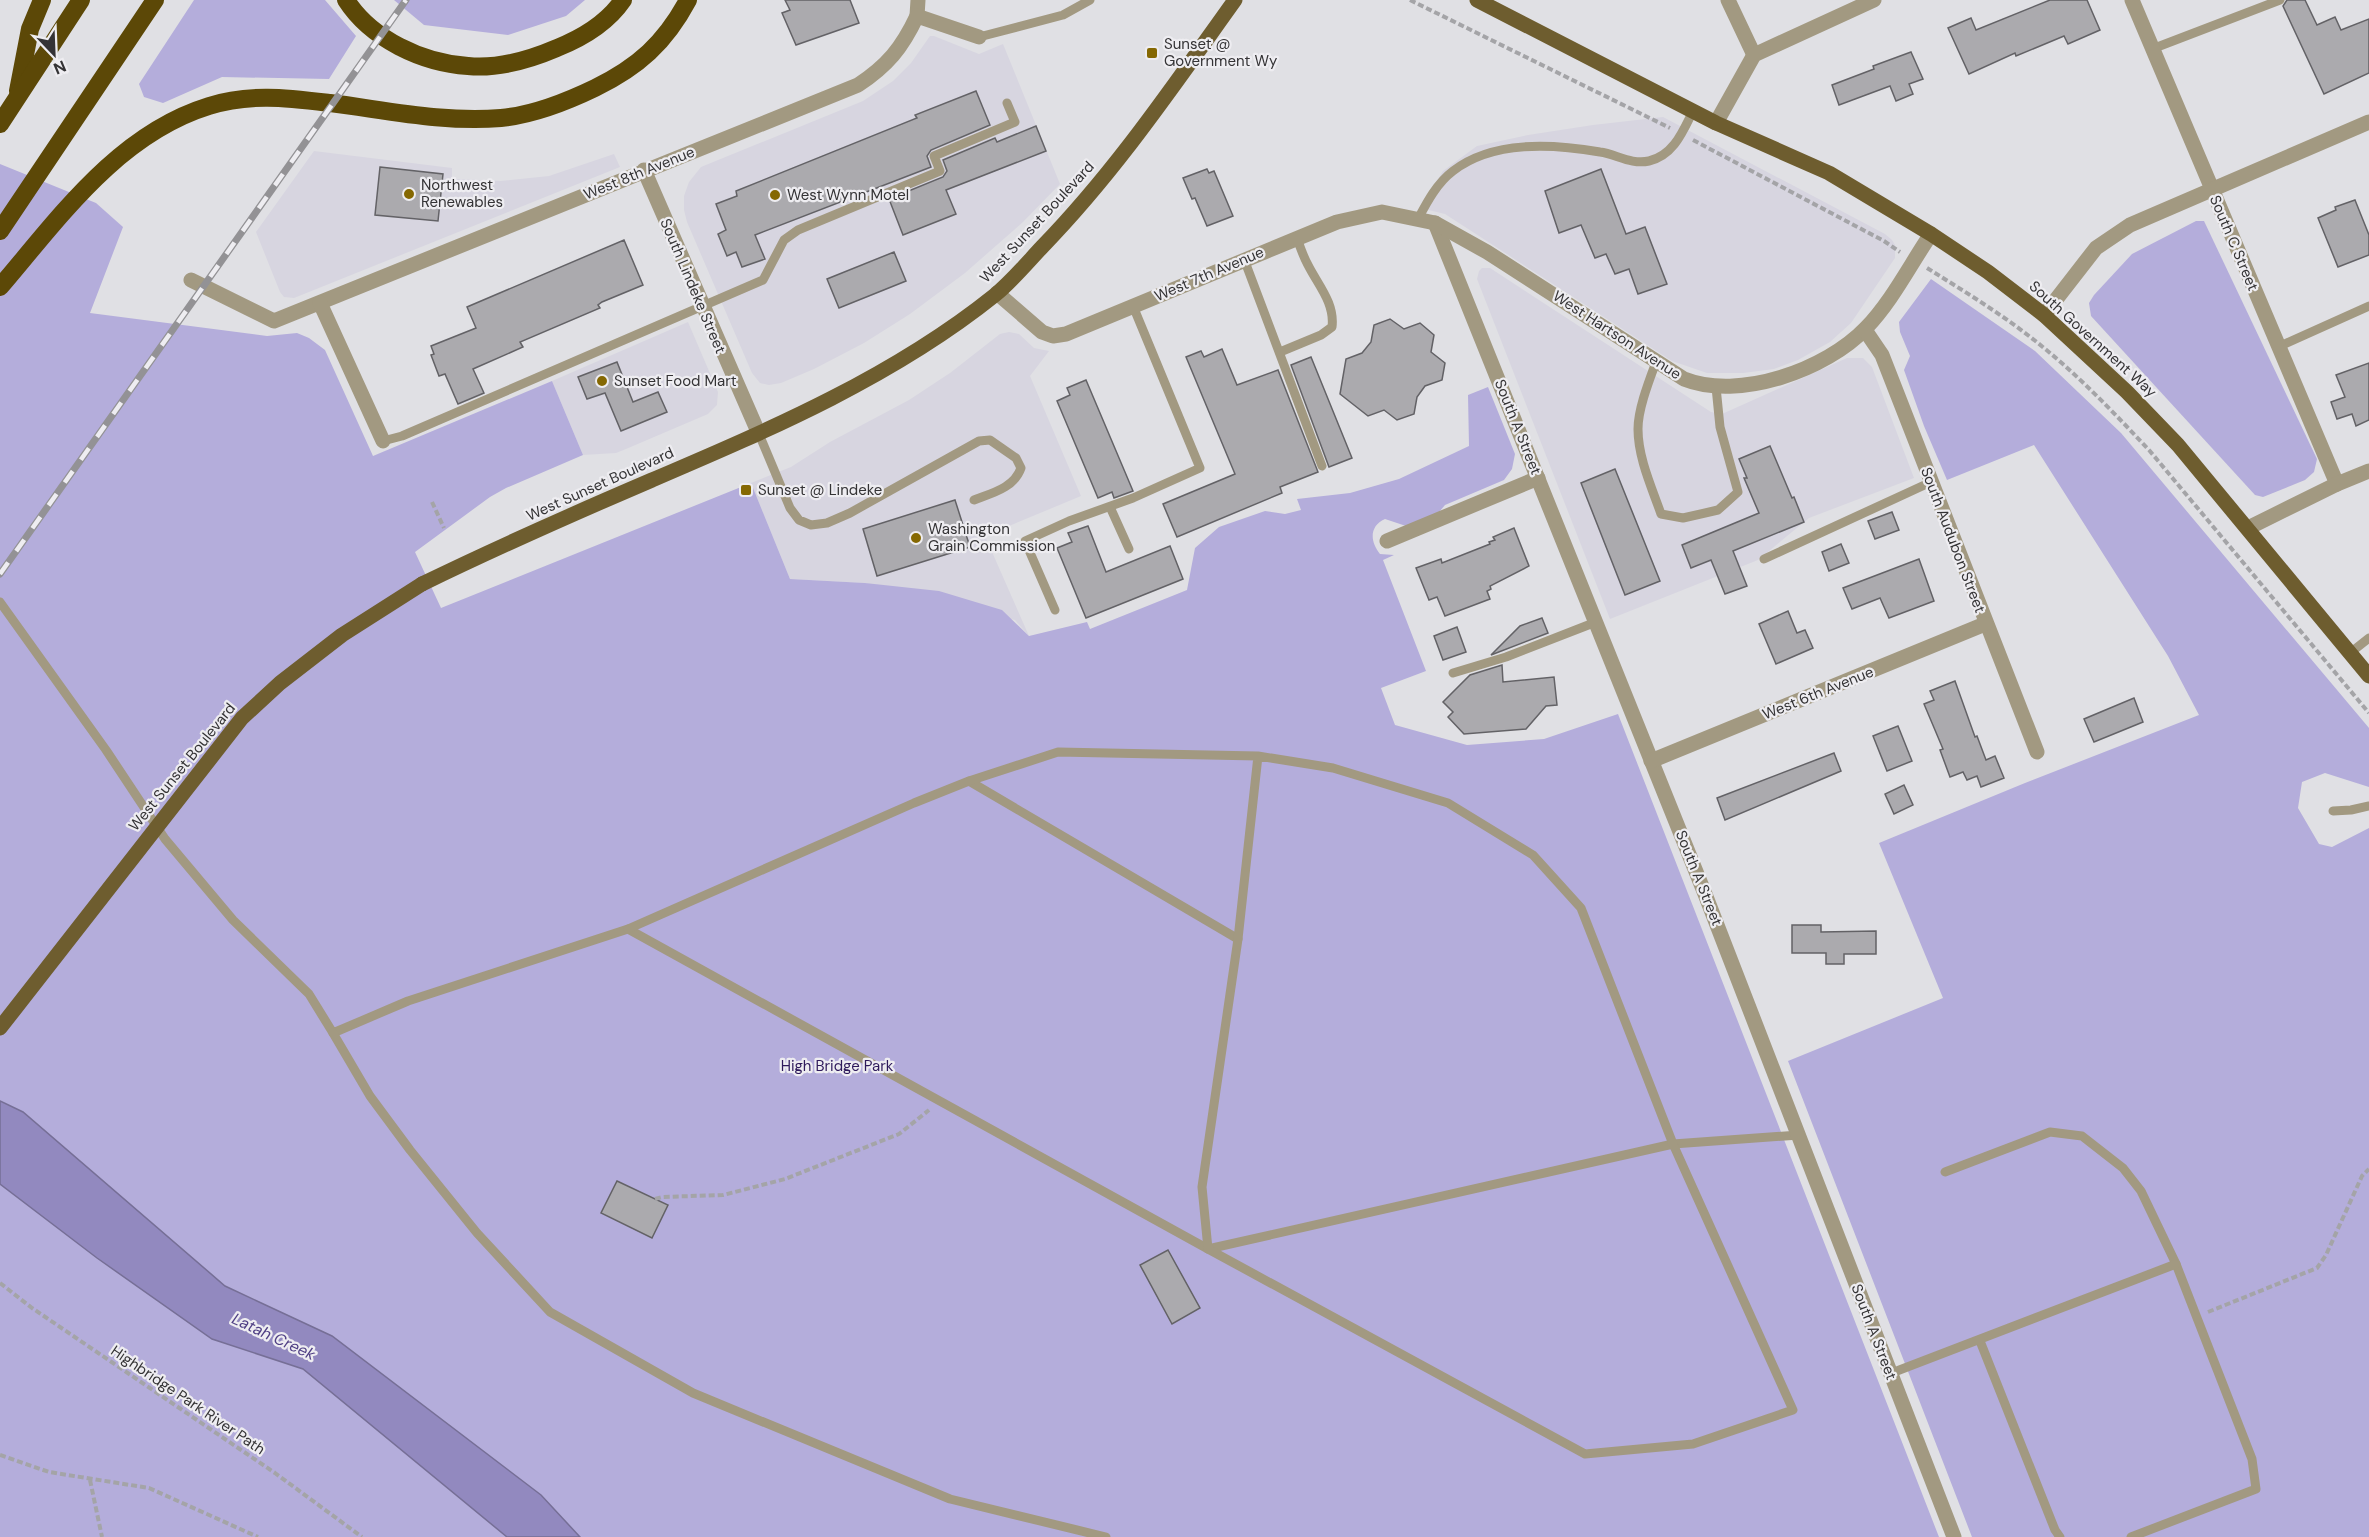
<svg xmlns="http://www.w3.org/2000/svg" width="2369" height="1537" font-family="'DM Sans',sans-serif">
<rect width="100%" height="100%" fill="#e0e0e4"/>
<g fill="#d7d5e0">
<polygon points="930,36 934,36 979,54 1003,44 1060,184 1023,222 965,273 910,314 864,343 814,369 781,383 769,385 760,383 752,373 687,222 684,210 684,196 689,182 701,167 863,101 893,81 911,63"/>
<polygon points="1663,117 1885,234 1892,240 1895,245 1895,258 1851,323 1830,342 1798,360 1774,369 1743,373 1707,373 1672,361 1445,214 1420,208 1443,171 1477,146 1528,135 1593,125"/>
<polygon points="314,151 452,168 452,179 501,181 549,176 614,154 620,167 294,298 284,297 280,292 256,232"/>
<polygon points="1482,268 1490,268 1711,412 1722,414 1847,358 1863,358 1872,367 1914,478 1809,518 1758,560 1610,619 1477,279 1479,271"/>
<polygon points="688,322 718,392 717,405 708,414 626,449 616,453 583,455 552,381"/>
<polygon points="1009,332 1019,334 1034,348 1049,351 1030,376 1081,496 985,536 1029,636 1015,620 865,583 790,579 751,483 791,467 830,442 909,400 950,373 1000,334"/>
</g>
<g fill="#b4addb">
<polygon points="194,0 325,0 356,36 329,79 222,77 163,103 144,97 139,84"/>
<polygon points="394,0 585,0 566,16 508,35 424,25"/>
<path d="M0,164L96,203L123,227L90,313L267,336L297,333L309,338L325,350L373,456L552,381L583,455L506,488L490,497L415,552L441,608L751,483L790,579L865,583L939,591L1002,610L1029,636L1087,622L1090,629L1187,590L1195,548L1219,527L1265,511L1285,514L1301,510L1297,499L1350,493L1399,479L1469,446L1468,395L1488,387L1515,454L1512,469L1504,480L1445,505L1435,517L1409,527L1385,519C1369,526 1370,542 1380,554L1394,555L1383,560L1426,671L1381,688L1395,725L1467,745L1544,739L1618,714L1939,1537H0Z"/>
<polygon points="2196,221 2204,221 2317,459 2314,472 2305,480 2263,497 2255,495 2091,316 2089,303 2094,295 2132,254"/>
<polygon points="1931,279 2035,351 2121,433 2369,728 2369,787 2325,773 2302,782 2298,808 2319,844 2332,847 2369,828 2369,1537 1972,1537 1788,1061 1943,998 1879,843 2025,783 2199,715 2168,656 2034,445 1947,480 1924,426 1904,370 1910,356 1900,332 1899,322"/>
</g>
<polygon fill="#9289bf" stroke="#766f96" stroke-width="1.5" points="0,1101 23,1112 225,1286 332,1336 541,1495 580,1537 507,1537 303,1369 212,1339 97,1258 0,1184"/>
<g fill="#abaaae" stroke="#636266" stroke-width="1.5">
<polygon points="785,0 850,0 859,23 796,45 782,13 790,10"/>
<polygon points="2050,0 2087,0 2100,30 2068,44 2064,36 2016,56 2015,53 1969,74 1948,28 1971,18 1976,30"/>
<polygon points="2287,0 2305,0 2317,25 2335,17 2341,30 2369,19 2369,73 2324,94 2283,6"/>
<polygon points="1911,52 1923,79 1909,84 1913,94 1896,101 1890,86 1839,105 1832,85 1874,69 1873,66"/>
<polygon points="976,91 990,125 931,150 927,156 931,167 755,235 765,259 742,267 736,252 727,256 718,234 726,230 716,204 737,196 736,191 917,118 915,115"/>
<polygon points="1036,126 1046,151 946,190 956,214 903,235 889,199 943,177 947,171 943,160 995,138 997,142"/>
<polygon points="380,167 443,174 438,221 375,215"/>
<polygon points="1207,169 1209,173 1214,171 1233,216 1207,226 1195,198 1192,199 1183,178"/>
<polygon points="1601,169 1626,234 1645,227 1667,284 1638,294 1629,269 1615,274 1606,254 1595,258 1581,225 1559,233 1545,191"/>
<polygon points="2355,200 2369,235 2369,255 2338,267 2318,218 2336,210 2335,207"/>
<polygon points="624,240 643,285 602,302 598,305 600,308 520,342 523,347 473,369 484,393 458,404 445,374 439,376 431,355 434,354 431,346 476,328 467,307"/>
<polygon points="894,252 906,281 839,308 827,279"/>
<polygon points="1390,319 1404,329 1420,323 1434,335 1431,352 1445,363 1442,380 1425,386 1417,397 1414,414 1397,420 1384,410 1368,416 1340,394 1346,359 1362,353 1371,342 1374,325"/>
<polygon points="1222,349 1237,385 1278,370 1318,472 1280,487 1282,493 1177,537 1163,504 1235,474 1186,357 1201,351 1204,357"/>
<polygon points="1311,357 1352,458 1329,467 1291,365"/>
<polygon points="617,362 633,402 658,392 667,412 621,431 605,393 587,399 578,377"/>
<polygon points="2369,363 2369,420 2356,426 2352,414 2337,419 2331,402 2345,397 2336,375"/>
<polygon points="1086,380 1133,491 1114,498 1112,492 1098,498 1057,401 1070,395 1067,388"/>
<polygon points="1770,446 1792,498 1794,497 1804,522 1733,551 1747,586 1725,594 1711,560 1691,568 1682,545 1759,513 1744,478 1747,478 1739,459"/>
<polygon points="1615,469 1660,581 1625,595 1581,483"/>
<polygon points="955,500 970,547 877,576 863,529"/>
<polygon points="1892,512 1899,530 1875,539 1868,521"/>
<polygon points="1088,526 1106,572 1170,546 1183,579 1086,618 1057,548 1072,542 1068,533"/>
<polygon points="1514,528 1529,566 1490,586 1491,589 1487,591 1490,599 1445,616 1437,597 1429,600 1416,568 1441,559 1442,563 1490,544 1489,542 1495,540 1493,537"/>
<polygon points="1841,544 1849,563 1829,571 1822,552"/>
<polygon points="1919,559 1934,601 1889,618 1880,598 1852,609 1843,588"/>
<polygon points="1788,611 1797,633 1805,630 1813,648 1776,664 1759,624"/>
<polygon points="1542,618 1548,633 1491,655 1520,626"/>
<polygon points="1457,627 1466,652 1443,660 1434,636"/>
<polygon points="1502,665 1503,682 1554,677 1557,705 1546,706 1526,729 1464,734 1448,717 1453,712 1443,702 1470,675"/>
<polygon points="1955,681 1975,737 1977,736 1986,760 1995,756 2004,778 1981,787 1977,776 1967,780 1963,772 1950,777 1940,750 1943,749 1924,704 1934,700 1930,691"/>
<polygon points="2134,698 2143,722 2094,742 2084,719"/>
<polygon points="1898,726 1912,761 1887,771 1873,736"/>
<polygon points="1834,753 1841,771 1725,820 1717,798"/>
<polygon points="1904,785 1913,805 1894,814 1885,794"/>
<polygon points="1792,925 1821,925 1821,932 1876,931 1876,954 1844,954 1844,964 1826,964 1826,953 1792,953"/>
<polygon points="617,1181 668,1205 652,1238 601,1213"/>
<polygon points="1168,1250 1200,1308 1172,1324 1140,1265"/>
</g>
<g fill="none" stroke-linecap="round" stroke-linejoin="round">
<g stroke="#a4a4a7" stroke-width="4" stroke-dasharray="6 3" stroke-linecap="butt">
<polyline points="1410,0 1670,128"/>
<polyline points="1693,140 1884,241 1900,252"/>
<path d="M1927,268C1967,293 2008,318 2044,348C2082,379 2116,415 2149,450L2369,713"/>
<polyline points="432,502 444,528"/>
<polyline points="655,1199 662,1197 723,1195 785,1179 899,1134 929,1110"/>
<polyline points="0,1283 32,1308 275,1473 362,1537"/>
<polyline points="2208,1312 2317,1268 2326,1255 2362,1176 2369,1169"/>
<polyline points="0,1455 49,1472 149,1488 258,1537"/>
<polyline points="90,1480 102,1537"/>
</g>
<g stroke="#a29981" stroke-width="9">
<polyline points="979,37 1063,15 1090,0"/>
<polyline points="2152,49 2280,0"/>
<path d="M1418,219C1427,202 1437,183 1453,171C1493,140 1553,144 1600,152C1616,154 1631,165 1649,161C1674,155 1683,131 1693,111"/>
<polyline points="1244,259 1322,466"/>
<polyline points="2278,347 2369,306"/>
<path d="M1280,352L1321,335L1332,327C1335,303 1318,285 1308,265C1303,256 1300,247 1297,238"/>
<path d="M1656,362C1649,381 1638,409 1638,429C1638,458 1652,488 1661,514L1683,518L1718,510L1738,492L1720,427L1716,387"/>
<path d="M759,434L790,508L799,520L811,525L827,523L850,513L979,441L990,440L1016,458L1021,468C1014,488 992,493 974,500"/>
<polyline points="383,441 402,436 763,280 784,240 798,230 940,171 934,156 1015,122 1007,103"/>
<polyline points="1110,507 1129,549"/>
<polyline points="1764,559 1931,482"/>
<polyline points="0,602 106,750 165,839 233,920 309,994 333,1033 408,1001 628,929 1208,1249 1673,1144 1799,1135"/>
<polyline points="1055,610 1025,541 1069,521 1133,498 1200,468 1133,306"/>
<polyline points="2350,653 2369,638"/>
<polyline points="1453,673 1506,657 1596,622"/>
<polyline points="969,781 1238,939"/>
<polyline points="2333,811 2351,810 2369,806"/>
<polyline points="628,929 914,803 969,781 1058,752 1258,756 1333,768 1448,803 1533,855 1581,908 1673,1144 1793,1410 1693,1444 1585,1454 1208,1249 1202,1187 1238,939 1258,756"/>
<polyline points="333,1033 370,1096 410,1150 477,1233 550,1312 693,1393 950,1499 1106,1537"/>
<polyline points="1945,1172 2050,1132 2082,1136 2123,1168 2141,1191 2176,1264 2252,1459 2256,1489 2131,1537"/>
<polyline points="1980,1341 2055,1530 2060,1537"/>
<polyline points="1889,1374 2176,1264"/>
</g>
<g stroke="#a29981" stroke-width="15">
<polyline points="1728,0 1754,55"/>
<polyline points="2132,0 2337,484"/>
<polyline points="917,16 918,0"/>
<polyline points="1716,123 1754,55 1874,0"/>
<polyline points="644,170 759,434"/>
<polyline points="1435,223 1705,894 1954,1537"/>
<path d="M191,280L274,321L858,85C887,66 902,48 917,16L979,37"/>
<path d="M997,293L1042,332L1053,336L1066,334L1337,222L1382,212L1435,223L1487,252L1684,379C1739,401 1826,370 1866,328C1892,301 1910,265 1931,234"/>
<polyline points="320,303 383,441"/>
<polyline points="2044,315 2096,248 2130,225 2369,122"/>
<polyline points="1865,330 1882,355 2037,752"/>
<polyline points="2248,528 2337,484 2369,471"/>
<polyline points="1387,541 1538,478"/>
<polyline points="1651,761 1985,624"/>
</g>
<g stroke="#6e5d2f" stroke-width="15">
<polyline points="1477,0 1716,123 1829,173 1931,234 1988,272 2044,315 2127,392 2178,445 2369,676"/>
<path d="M422,584C498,547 575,513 652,480C771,429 893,377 995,295C1012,281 1027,263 1042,247C1115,172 1174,85 1235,0"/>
</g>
<g stroke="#5c4807" stroke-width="18">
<path d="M346,0C371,39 422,63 468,66C498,69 529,60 557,48C582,38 608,22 623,0"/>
<polyline points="18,91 30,29 42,0"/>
<polyline points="0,124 81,0"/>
<polyline points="0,231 155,0"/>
<path d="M0,287C59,218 118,134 209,106C249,93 288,98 330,103C386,110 444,123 501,118C533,115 566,102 595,88C638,67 665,43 688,0"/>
</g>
<g stroke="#939295" stroke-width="7">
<polyline id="rail" points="0,574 406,0"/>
</g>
<use href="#rail" stroke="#eeedf1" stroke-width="4.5" stroke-dasharray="14" stroke-linecap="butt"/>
<polyline stroke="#6e5d2f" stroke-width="15" points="0,1028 242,718 280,683 342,635 422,584"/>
</g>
<g fill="#856802" stroke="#eeedf1" stroke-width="2">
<rect x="1146" y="47" width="12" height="12" rx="3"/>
<circle cx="409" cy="194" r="6"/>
<circle cx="775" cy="195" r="6"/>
<circle cx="602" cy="381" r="6"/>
<rect x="740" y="484" width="12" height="12" rx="3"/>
<circle cx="916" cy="538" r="6"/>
</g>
<g text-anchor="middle" stroke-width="4.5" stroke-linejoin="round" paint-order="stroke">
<g font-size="15" fill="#343335" stroke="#eeedf1" text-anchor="start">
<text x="1164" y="49">Sunset @<tspan x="1164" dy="17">Government Wy</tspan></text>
<text x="421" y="190">Northwest<tspan x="421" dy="17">Renewables</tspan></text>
<text x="787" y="200">West Wynn Motel</text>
<text x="614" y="386">Sunset Food Mart</text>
<text x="758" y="495">Sunset @ Lindeke</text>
<text x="928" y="534">Washington<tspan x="928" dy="17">Grain Commission</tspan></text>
</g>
<g font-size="15" fill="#343335" stroke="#eeedf1">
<text transform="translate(639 173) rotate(-22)" y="5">West 8th Avenue</text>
<text transform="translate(1037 222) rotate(-47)" y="5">West Sunset Boulevard</text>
<text transform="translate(2234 243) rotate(67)" y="5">South C Street</text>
<text transform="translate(1209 274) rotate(-23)" y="5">West 7th Avenue</text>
<text transform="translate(693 286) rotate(67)" y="5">South Lindeke Street</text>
<text transform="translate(1617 335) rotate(33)" y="5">West Hartson Avenue</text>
<text transform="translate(2093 339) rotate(42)" y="5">South Government Way</text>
<text transform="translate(1518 427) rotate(68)" y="5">South A Street</text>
<text transform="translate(600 484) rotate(-24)" y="5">West Sunset Boulevard</text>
<text transform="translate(1953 540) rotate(69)" y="5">South Audubon Street</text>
<text transform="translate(1818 693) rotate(-22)" y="5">West 6th Avenue</text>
<text transform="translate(182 767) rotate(-51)" y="5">West Sunset Boulevard</text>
<text transform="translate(1699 878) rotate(68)" y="5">South A Street</text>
<text transform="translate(1874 1332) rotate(69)" y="5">South A Street</text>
<text transform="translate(188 1400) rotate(34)" y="5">Highbridge Park River Path</text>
</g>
<g font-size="15" fill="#2e1a5b" stroke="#eeedf1">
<text x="837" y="1071">High Bridge Park</text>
</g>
<g font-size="16" font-style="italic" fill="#4f3f84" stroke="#eeedf1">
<text transform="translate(274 1336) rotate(25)" y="6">Latah Creek</text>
</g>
</g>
<g transform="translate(54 54) rotate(157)" stroke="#eeedf1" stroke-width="4.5" paint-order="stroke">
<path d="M0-4.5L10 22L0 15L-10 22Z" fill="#343335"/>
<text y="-9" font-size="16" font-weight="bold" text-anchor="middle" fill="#343335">N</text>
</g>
</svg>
